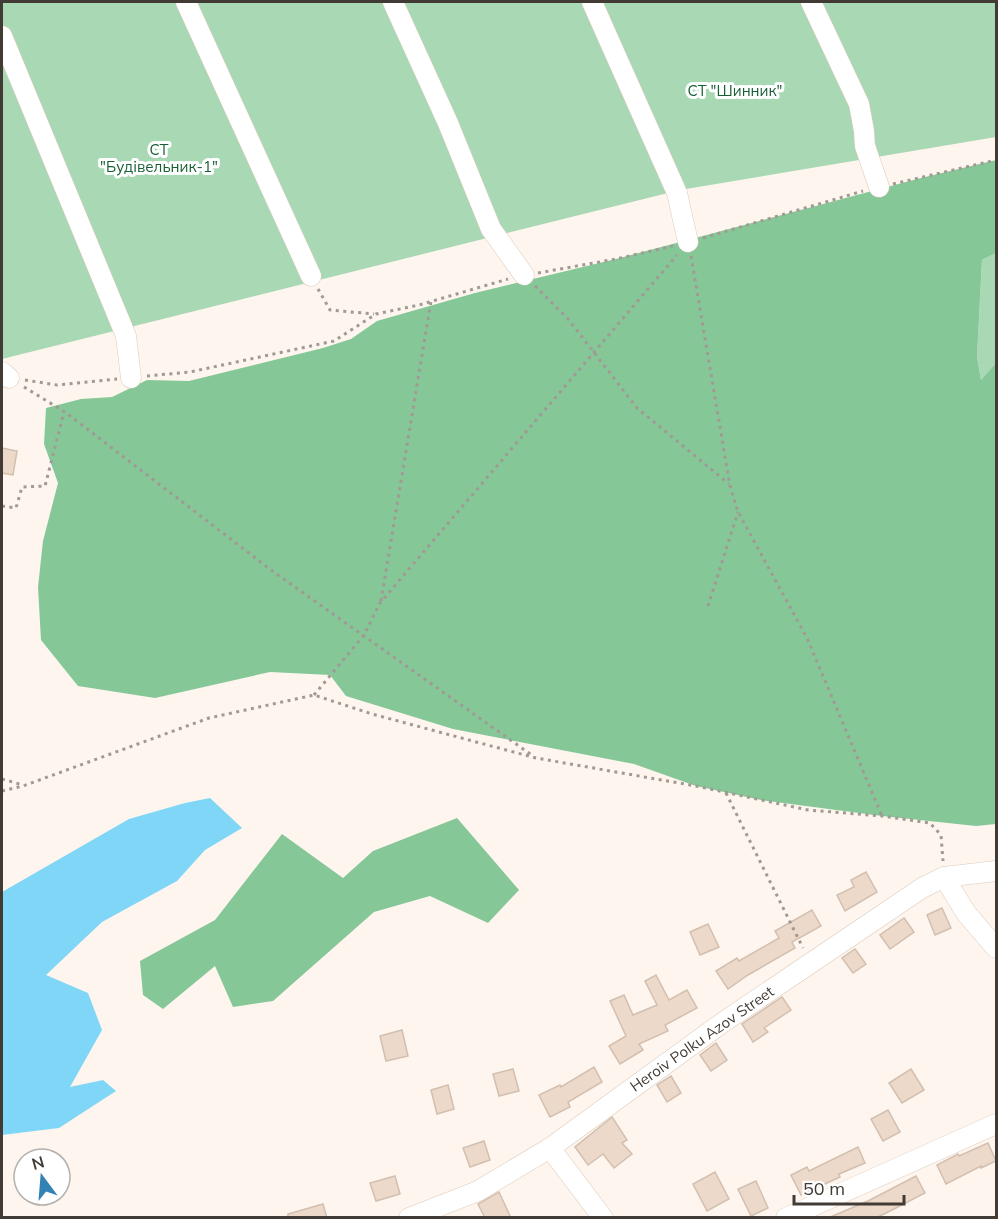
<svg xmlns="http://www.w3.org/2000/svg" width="998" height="1219" font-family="Mulish,sans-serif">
<rect width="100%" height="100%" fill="#fdf5ee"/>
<g fill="#a9d8b5">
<polygon points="2,2 996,2 996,137 680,190 2,359"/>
<polygon points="996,253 996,341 995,364 981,380 977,357 982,260"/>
</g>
<g fill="#86c798">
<polygon points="996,160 996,253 982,260 977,357 981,380 995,364 996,341 996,824 976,826 882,816 761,800 696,786 634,764 453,729 346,696 330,675 270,672 155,698 78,686 41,640 38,587 43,541 58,483 44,444 46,408 81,399 112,397 147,380 189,381 323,348 351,339 377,321 475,293 616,259 921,178"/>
<polygon points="457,818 519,890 488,923 430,896 374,912 273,1001 233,1007 215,966 163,1009 143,995 140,961 215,920 282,834 343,878 373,851"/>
</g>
<polygon fill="#80d6f6" points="210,798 242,828 205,850 177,881 102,922 46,975 88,993 102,1030 70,1087 103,1080 116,1091 59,1128 2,1135 2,892 129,819 185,803"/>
<g fill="#edd9c9" stroke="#d2bfaf" stroke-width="1.5">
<polygon points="2,448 17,451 13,475 2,473"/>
<polygon points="866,872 877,892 845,911 837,895 854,887 851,880"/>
<polygon points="942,908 951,928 935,935 927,915"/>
<polygon points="812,910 821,926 792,942 795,948 748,975 728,989 716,971 737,958 739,961 779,938 775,931"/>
<polygon points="904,918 914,932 890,949 880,935"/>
<polygon points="708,924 719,947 700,955 690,932"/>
<polygon points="855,949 866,964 853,973 842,958"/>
<polygon points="656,975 669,1000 687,990 697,1008 665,1025 668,1031 639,1044 643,1050 620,1064 609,1046 626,1036 610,1001 624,995 633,1015 657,1005 645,981"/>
<polygon points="782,997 791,1010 764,1028 768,1032 753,1042 742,1024"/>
<polygon points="402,1030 408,1056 386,1061 380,1036"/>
<polygon points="716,1043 727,1060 711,1071 700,1055"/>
<polygon points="594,1067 602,1082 568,1102 570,1107 550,1117 539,1095 560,1085 561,1087"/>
<polygon points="513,1069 519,1091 499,1096 493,1074"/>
<polygon points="911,1069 924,1090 902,1103 889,1083"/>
<polygon points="671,1076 681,1093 667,1102 657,1085"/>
<polygon points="448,1085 454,1109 437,1114 431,1090"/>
<polygon points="888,1110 900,1132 883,1141 871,1119"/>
<polygon points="612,1117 627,1140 622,1143 632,1154 614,1168 603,1154 588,1165 575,1147"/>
<polygon points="484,1141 490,1160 470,1167 463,1148"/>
<polygon points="988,1143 996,1161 981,1168 981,1166 946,1184 937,1165 958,1154 959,1156"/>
<polygon points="858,1147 865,1163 839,1174 840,1177 801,1195 791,1175 807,1167 809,1171"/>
<polygon points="715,1172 729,1199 707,1211 693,1184"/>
<polygon points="395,1176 400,1194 376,1201 370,1183"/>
<polygon points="916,1176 925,1193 894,1209 876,1218 828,1218 868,1201"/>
<polygon points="756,1181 768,1208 751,1216 738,1189"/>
<polygon points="499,1192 511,1218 485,1218 478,1204"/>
<polygon points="323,1204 327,1218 288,1218 288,1214"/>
</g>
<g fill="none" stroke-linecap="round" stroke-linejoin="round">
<g stroke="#ddcaba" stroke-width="21">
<g id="minor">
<polyline points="186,2 311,276"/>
<polyline points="393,2 448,123 491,229 524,275"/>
<polyline points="592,2 677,193 688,242"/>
<polyline points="811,2 859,104 864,131 865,146 879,187"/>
<polyline points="2,36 126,336 131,378"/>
<polyline points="2,372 9,378"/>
<polyline points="944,877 966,913 996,948"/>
<polyline points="550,1148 603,1218"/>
<polyline points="409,1218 478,1191 550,1148 722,1023 922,888 944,877 996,871"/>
<polyline points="786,1218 996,1124"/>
</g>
</g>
<g stroke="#a19993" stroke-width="3" stroke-dasharray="3 4.5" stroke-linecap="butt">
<polyline points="893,184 996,160"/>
<polyline points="703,238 863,191"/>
<polyline points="691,256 730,486 738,512 807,638 882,816"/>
<polyline points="538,273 616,259 673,246"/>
<polyline points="535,286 568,319 637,408 729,484"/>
<polyline points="318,289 330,310 374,314"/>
<polyline points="147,376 190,372 334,341 376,314 419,305 508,279"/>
<polyline points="25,380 57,385 117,379"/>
<polyline points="24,387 65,412 271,570 533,756"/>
<polyline points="2,506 16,508 22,487 45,486 64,412"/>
<polyline points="381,601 431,301"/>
<polyline points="708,606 738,512"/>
<polyline points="314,695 364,635 380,603 677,255"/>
<polyline points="2,779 23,785"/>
<polyline points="2,791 23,786 209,718 314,695 372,714 536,758 696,786 808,810 882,816 930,823 941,835 943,861"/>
<polyline points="726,793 803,948"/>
</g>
<use href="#minor" stroke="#fff" stroke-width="20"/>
</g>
<g text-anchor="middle" stroke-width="6" stroke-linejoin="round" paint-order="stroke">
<g font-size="15" fill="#165e33" stroke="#fff">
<text x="735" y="96">СТ "Шинник"</text>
<text x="159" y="155">СТ<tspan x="159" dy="17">"Будівельник-1"</tspan></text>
</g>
<g font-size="15" fill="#423a34" stroke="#fff">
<text transform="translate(702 1039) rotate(-35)" y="5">Heroiv Polku Azov Street</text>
</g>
</g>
<rect width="998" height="1219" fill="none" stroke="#423a34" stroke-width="6"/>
<g transform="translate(42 1177) rotate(344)"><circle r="28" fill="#ffffff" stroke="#b3b0ae" stroke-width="1.5"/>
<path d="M0-4.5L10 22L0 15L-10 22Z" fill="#3382b4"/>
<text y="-9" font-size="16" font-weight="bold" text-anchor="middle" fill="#423a34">N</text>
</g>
<path d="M794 1195v9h110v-9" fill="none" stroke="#423a34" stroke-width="3"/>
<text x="803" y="1195" font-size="18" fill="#423a34" stroke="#ffffff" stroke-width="4.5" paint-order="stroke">50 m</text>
</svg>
